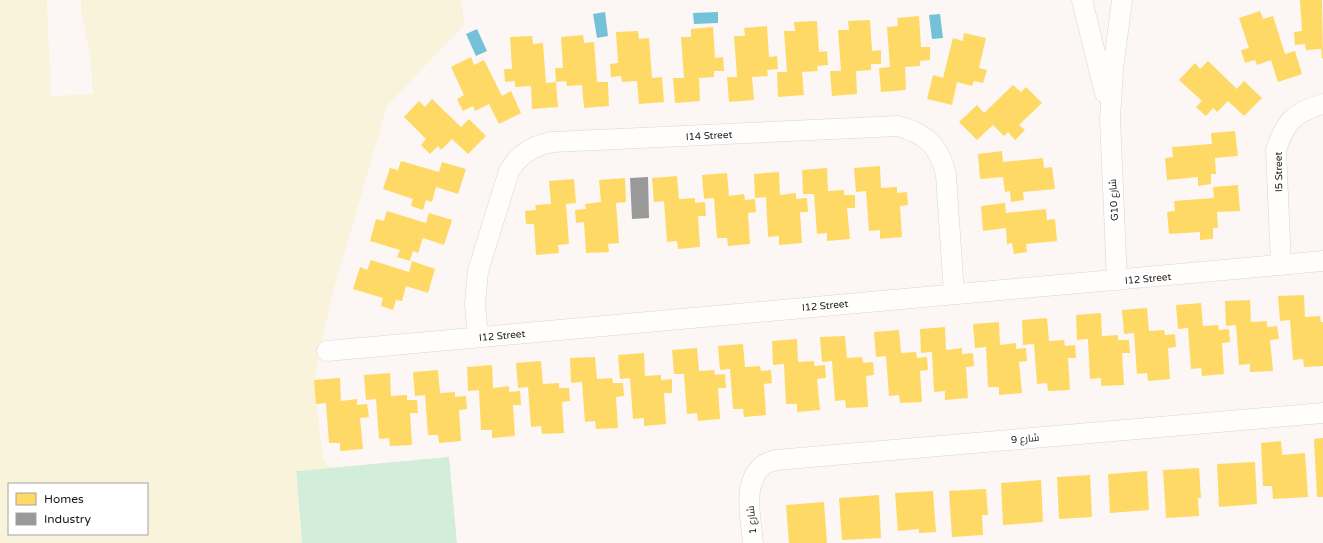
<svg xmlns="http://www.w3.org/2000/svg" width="1323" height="543" font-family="'Varela Round',Cairo,sans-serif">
<rect width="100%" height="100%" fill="#fcf7f4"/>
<polygon fill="#d2edd9" points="449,457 457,543 302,543 296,471"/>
<path fill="#faf3dc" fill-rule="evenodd" d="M0,0H47L51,96L93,94L90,55L81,11V0H462L464,25L387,106L332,296L314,380L322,453L324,460L327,465L334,467L296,471L302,543H0ZM9,484H147V534H9Z"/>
<g fill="#74c2d9">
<polygon points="605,12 608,36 597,38 593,14"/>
<polygon points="718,12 718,23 694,24 693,13"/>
<polygon points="940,14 943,38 932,39 929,15"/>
<polygon points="477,29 487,51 476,56 466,34"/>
</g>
<g fill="#ffd966">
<polygon points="1300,0 1322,0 1323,58 1322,59 1321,49 1306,50 1305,44 1295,45 1294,32 1302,31"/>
<polygon points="1260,11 1263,19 1273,16 1285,54 1295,51 1302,74 1278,82 1271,60 1257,65 1255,60 1245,63 1241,50 1249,48 1239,18"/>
<polygon points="919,16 921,47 930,47 930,60 920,61 920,66 905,67 906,90 881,92 879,68 890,67 887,27 898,26 897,18"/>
<polygon points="870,20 872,51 881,50 881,64 871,64 871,70 856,71 857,94 832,96 830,71 841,71 838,30 849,30 848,21"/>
<polygon points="817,21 819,52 827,51 828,65 817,66 818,71 802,72 804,95 778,97 777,72 787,72 784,31 795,31 794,22"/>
<polygon points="767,26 769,57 777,56 778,69 767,70 768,76 752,77 754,100 729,102 727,77 737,77 734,36 745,36 744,28"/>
<polygon points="713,27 715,58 723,57 724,71 714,71 714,77 699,78 700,101 675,103 673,78 684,78 681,37 691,37 691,29"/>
<polygon points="638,31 639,39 649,38 652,78 662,77 664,102 639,104 637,81 622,82 621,76 611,77 610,64 618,63 616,32"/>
<polygon points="964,33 986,38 979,68 987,70 983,83 974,81 972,86 957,82 952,105 927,99 933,75 943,78 953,38 963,41"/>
<polygon points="583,35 584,43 594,42 597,82 608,82 609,106 584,108 582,85 567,86 566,81 556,82 555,68 563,68 561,37"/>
<polygon points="532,36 533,44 543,43 546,83 556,82 558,107 532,109 531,86 515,87 515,81 505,82 504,69 512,69 510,37"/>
<polygon points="471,57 474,65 484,60 502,96 511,91 521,113 499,124 489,104 475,111 473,106 463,111 457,99 464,95 451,67"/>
<polygon points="1208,61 1237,89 1244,81 1262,98 1244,116 1228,101 1217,112 1213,108 1206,116 1196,107 1202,101 1179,80 1195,63 1200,69"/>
<polygon points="1013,85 1021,92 1026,87 1042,103 1019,125 1025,130 1015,140 1008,132 1004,136 993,125 977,140 959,122 977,105 984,113"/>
<polygon points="432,99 461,127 469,119 486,136 468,154 452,139 441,150 438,146 430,154 421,145 426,139 404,117 419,101 425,107"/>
<polygon points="1235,131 1238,156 1215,158 1216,174 1211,174 1211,184 1198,186 1198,177 1167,180 1165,158 1173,157 1172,147 1212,144 1211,133"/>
<polygon points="1002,151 1003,162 1043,158 1044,168 1052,167 1055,189 1023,192 1024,200 1011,202 1010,191 1005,192 1003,177 980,179 978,154"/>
<polygon points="401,161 439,172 442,162 466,169 458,194 436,187 432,202 426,200 423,210 411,206 413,199 383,189 390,168 398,170"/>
<polygon points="880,166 881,188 897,187 897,193 907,192 908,205 900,206 902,237 880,239 880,230 869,231 866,191 856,192 854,168"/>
<polygon points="827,168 828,191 844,190 844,195 855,195 855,208 847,208 850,239 827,241 827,233 817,234 814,194 803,194 802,170"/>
<polygon points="779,172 780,195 796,193 796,199 807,198 808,212 800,212 802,243 779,245 779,236 768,237 766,197 755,198 754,174"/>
<polygon points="727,173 729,196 744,194 745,200 755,199 756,212 748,213 750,244 728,246 727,238 717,238 714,198 704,199 702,175"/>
<polygon points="677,176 679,199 695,198 695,203 705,202 706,216 698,216 700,247 678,249 677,241 667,242 664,201 654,202 652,178"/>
<polygon points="625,178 626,202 616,203 619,243 608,244 609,252 586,253 584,222 576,223 575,210 586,209 585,204 601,202 599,180"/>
<polygon points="574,179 576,203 566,204 569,244 558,245 559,253 536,255 534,224 526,224 525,211 536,210 535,205 551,204 549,181"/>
<polygon points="1238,185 1240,211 1217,212 1218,228 1213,228 1213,239 1200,240 1200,232 1169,234 1167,212 1175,211 1174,201 1214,198 1213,187"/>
<polygon points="1005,203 1006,213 1046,209 1047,220 1055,219 1057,241 1026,244 1027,252 1014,254 1012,243 1007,244 1006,228 983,231 981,206"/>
<polygon points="387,211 426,223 429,213 452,220 444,245 423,238 418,253 413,251 410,261 397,257 400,250 370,241 376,219 384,221"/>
<polygon points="371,260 409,272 412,261 435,269 428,293 406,286 402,301 396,300 393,310 381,306 383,298 353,289 360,267 367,270"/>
<polygon points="1304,295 1305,317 1320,316 1321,322 1323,322 1323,366 1304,367 1303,359 1293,360 1290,320 1280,321 1278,296"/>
<polygon points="1250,300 1251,322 1267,321 1267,327 1277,326 1279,339 1270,340 1273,371 1250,372 1250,364 1239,365 1236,325 1226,326 1225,301"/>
<polygon points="1201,303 1203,326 1218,325 1219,330 1229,329 1230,342 1222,343 1224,374 1202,376 1201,368 1191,369 1188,328 1178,329 1176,305"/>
<polygon points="1147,308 1149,331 1164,330 1165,335 1175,334 1176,347 1168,348 1170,379 1148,381 1147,373 1137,374 1134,333 1124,334 1122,310"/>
<polygon points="1101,313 1102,336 1118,335 1118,340 1129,340 1130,353 1122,353 1124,385 1101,386 1101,378 1090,379 1088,339 1077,340 1076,315"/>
<polygon points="1047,318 1049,341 1064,340 1065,346 1075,345 1076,358 1068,358 1070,390 1048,391 1047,383 1037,384 1034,344 1023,345 1022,320"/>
<polygon points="999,322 1000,345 1016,343 1016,349 1026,348 1027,361 1019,362 1022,393 999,395 999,387 988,387 986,347 975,348 973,324"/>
<polygon points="945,327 946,350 962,348 962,354 973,353 974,366 966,367 968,398 945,400 945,391 934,392 932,352 921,353 920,329"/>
<polygon points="899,330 901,353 916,352 917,358 927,357 928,370 920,371 922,402 900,403 899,395 889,396 886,356 876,357 874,332"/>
<polygon points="845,336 847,358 862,357 863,363 873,362 874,375 866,376 868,407 846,408 845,400 835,401 832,361 822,362 820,337"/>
<polygon points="797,339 798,362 814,361 814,366 825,365 826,378 817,379 820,410 797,412 797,404 786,404 784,364 773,365 772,341"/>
<polygon points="743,344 745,367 760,366 761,371 771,370 772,383 764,384 766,415 744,417 743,409 733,409 730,369 720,370 718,346"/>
<polygon points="697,348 699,371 714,370 715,375 725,374 726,388 718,388 720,419 698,421 697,413 687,414 684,374 674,374 672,350"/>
<polygon points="644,353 645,376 661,375 661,380 672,379 672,393 664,393 666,424 644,426 644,418 633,419 630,378 620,379 618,355"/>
<polygon points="595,357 597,379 612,378 613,383 623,383 624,396 616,397 618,428 596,429 595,421 585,422 582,382 571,383 570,358"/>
<polygon points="541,361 543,384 559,383 559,388 569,388 570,401 562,402 564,433 542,434 541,426 531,427 528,387 518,388 516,363"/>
<polygon points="492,365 493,388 509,386 509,392 520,391 521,405 513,405 515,436 492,438 492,430 481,430 479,390 468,391 467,367"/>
<polygon points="438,370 440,393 455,392 455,397 466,396 467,409 459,410 461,441 439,443 438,435 428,435 425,395 415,396 413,372"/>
<polygon points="390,373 391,396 407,395 407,400 417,400 418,413 410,413 412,445 390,446 389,438 379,439 376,399 366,400 364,375"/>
<polygon points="340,378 341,401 357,399 357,405 367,404 369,417 360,418 363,449 340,451 340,443 329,443 326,403 316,404 314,380"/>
<polygon points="1323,438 1323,497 1317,497 1314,439"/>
<polygon points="1281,441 1282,455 1305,453 1308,497 1273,499 1272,486 1263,486 1261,443"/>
<polygon points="1255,462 1257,504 1219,507 1217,464"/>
<polygon points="1199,468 1201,498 1198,498 1199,516 1166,518 1163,470"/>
<polygon points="1147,471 1149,510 1110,513 1108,474"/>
<polygon points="1090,475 1092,517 1059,519 1057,477"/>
<polygon points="1041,480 1043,522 1003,525 1001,483"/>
<polygon points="986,489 988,515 982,515 983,535 952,537 949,491"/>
<polygon points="933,491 936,532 919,533 919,529 898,531 895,493"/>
<polygon points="879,495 881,538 842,540 839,498"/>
<polygon points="824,502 827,543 789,543 786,505"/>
</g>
<polygon fill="#999" points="648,177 649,218 632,219 630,178"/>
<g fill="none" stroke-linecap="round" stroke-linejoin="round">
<g stroke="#d9d5d2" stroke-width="21">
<g id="minor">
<polyline points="1082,0 1105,93"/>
<path d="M1281,265L1276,150C1285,122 1294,112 1323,104"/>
<polyline points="1117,280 1110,119 1113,70 1122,0"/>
<path d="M478,337L475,304L478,271L509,171C519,154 533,145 553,142L898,126C926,133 940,147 946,175L954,294"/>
<polyline points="327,351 1323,261"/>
<path d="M753,543C751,519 741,480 765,464C768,462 773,461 776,460L1323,413"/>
</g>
</g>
<use href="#minor" stroke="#fffefd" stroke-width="20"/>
</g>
<g text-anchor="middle" stroke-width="4" stroke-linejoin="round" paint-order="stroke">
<g font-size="10" fill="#1b1815" stroke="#fff">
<text transform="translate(709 135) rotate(-3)" y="4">I14 Street</text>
<text transform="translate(1278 172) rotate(-91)" y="4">I5 Street</text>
<text transform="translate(1113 200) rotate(-93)" y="4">G10 شارع</text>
<text transform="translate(1148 278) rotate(-5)" y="4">I12 Street</text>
<text transform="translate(825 305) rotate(-5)" y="4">I12 Street</text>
<text transform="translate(502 335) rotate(-5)" y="4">I12 Street</text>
<text transform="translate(1025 438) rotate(-5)" y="4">شارع 9</text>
<text transform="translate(751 520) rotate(-95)" y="4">شارع 1</text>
</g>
</g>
<rect x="8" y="483" width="140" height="52" fill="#ffffff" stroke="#a4a3a1"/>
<rect x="16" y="493" width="20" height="12" fill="#ffd966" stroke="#a4a3a1"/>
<text x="44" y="503" font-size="12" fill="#1b1815">Homes</text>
<rect x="16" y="513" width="20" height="12" fill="#999999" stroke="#a4a3a1"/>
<text x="44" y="523" font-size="12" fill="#1b1815">Industry</text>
</svg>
